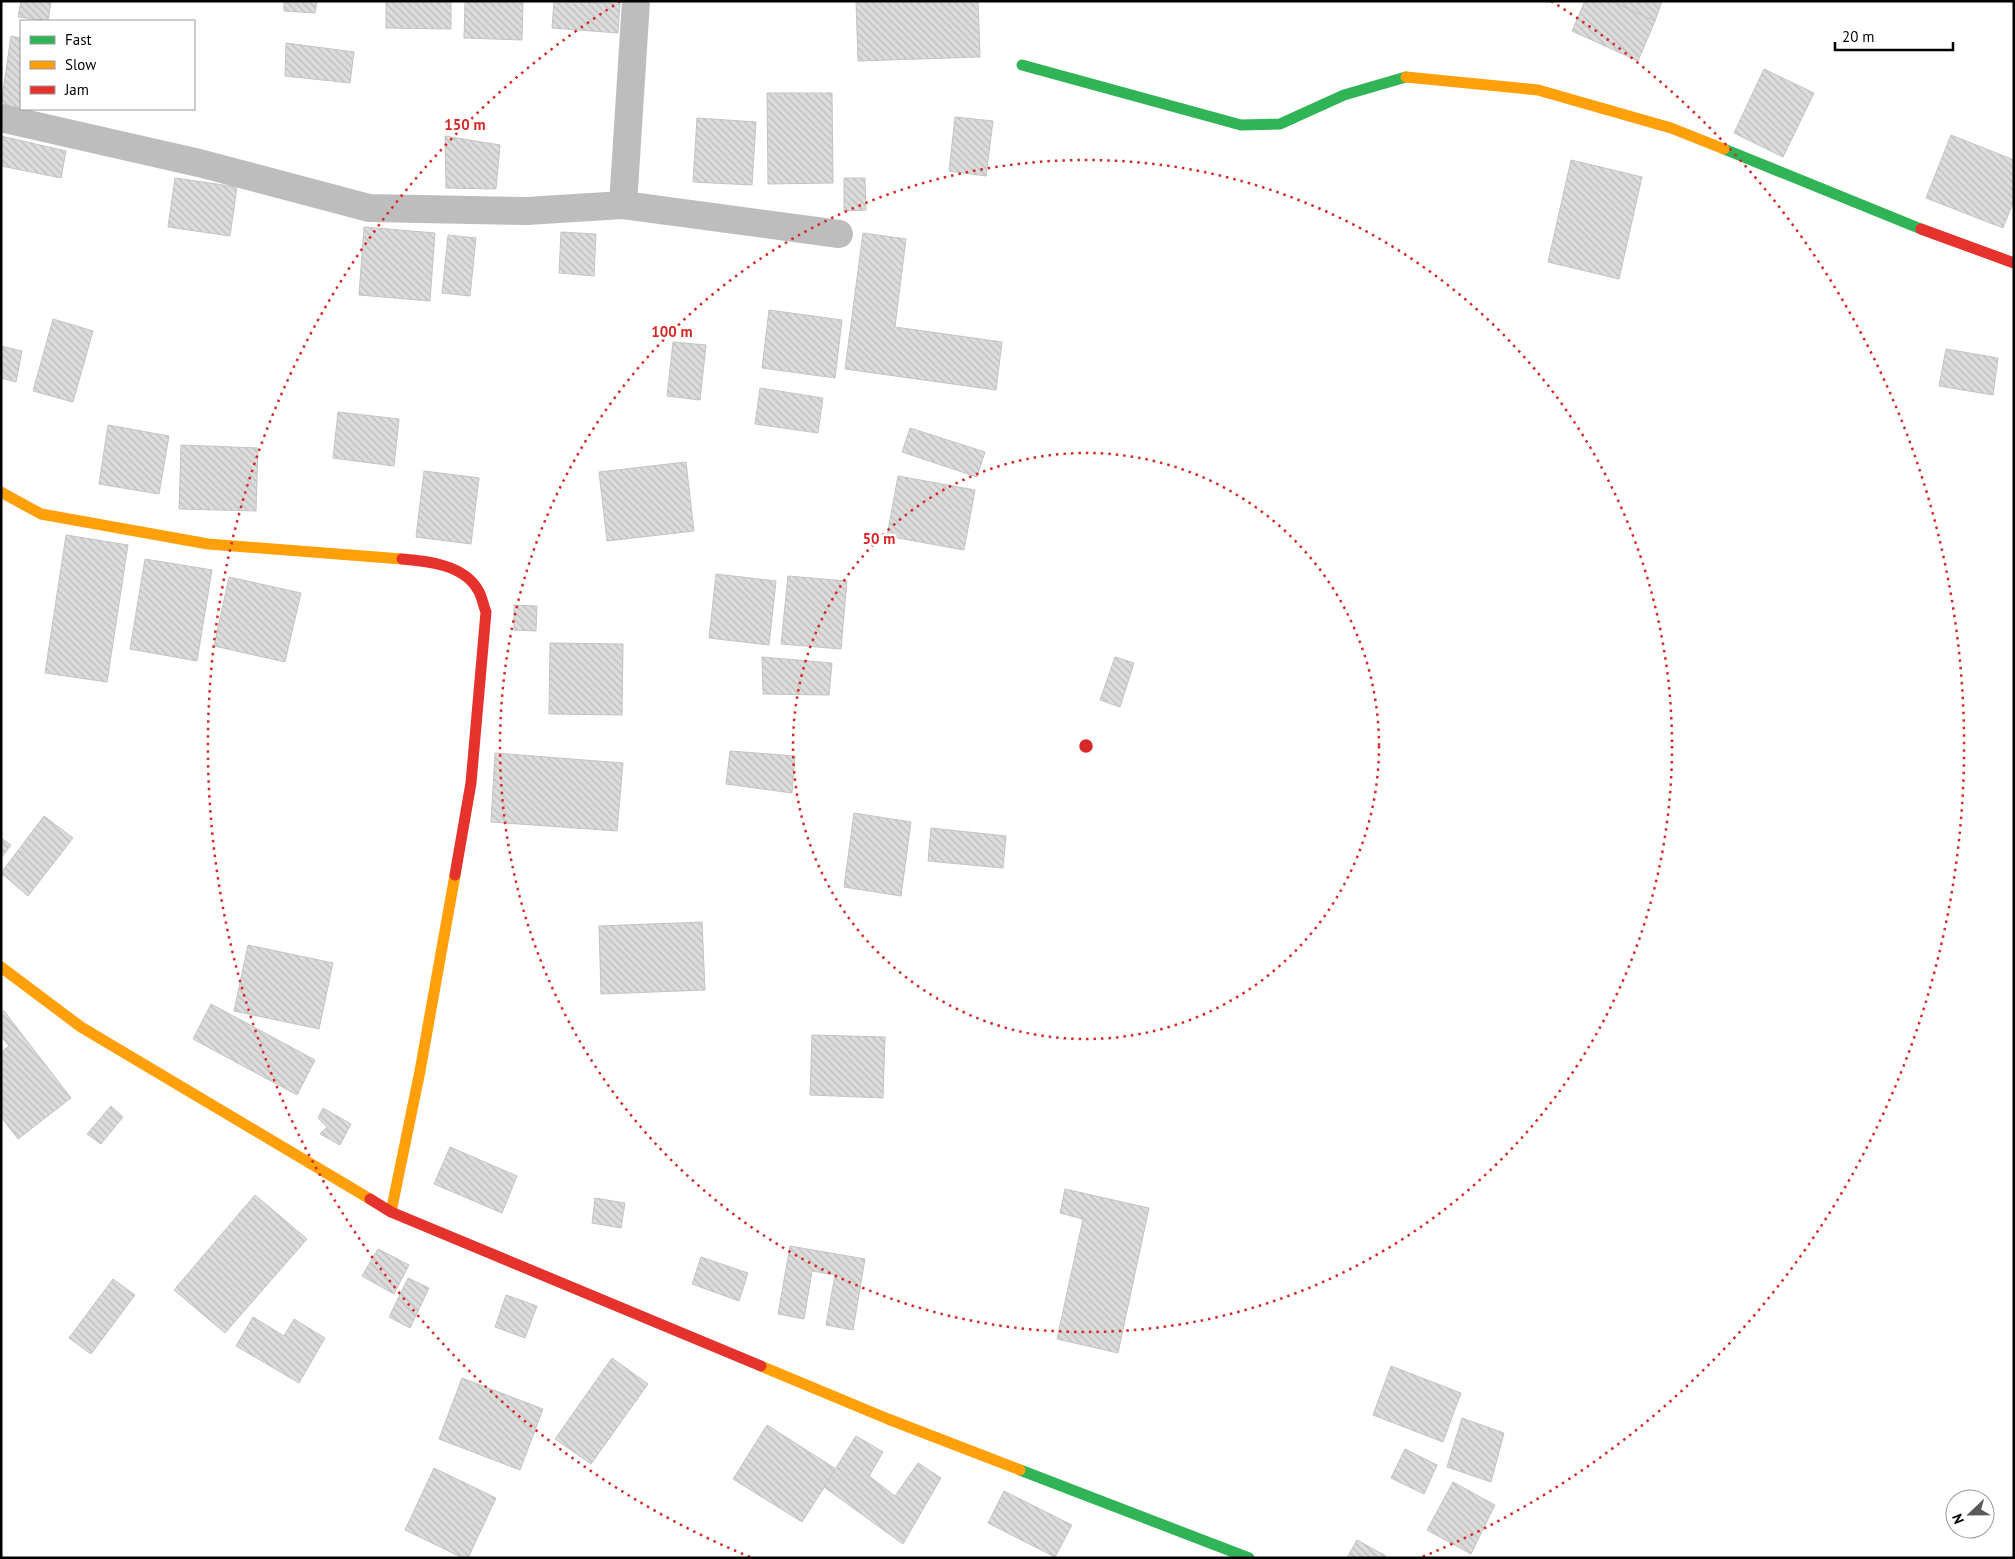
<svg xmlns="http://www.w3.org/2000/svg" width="2015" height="1559" font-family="'PT Sans',sans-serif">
<defs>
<pattern id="building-back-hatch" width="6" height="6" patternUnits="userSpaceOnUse" patternTransform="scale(1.25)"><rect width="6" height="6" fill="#dcdcdc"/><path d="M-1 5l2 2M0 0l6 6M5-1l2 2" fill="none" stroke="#bbb"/></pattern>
</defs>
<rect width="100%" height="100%" fill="#fff"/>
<g fill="url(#building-back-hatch)" stroke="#c4c4c4">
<polygon points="21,1 51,1 48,21 18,17"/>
<polygon points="284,1 317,1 315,13 284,11"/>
<polygon points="386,1 451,1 451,29 386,28"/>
<polygon points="465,1 523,1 522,40 464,38"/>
<polygon points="554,1 620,4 618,33 552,28"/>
<polygon points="856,1 978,1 980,57 858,61"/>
<polygon points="1585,1 1611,1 1655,21 1638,61 1572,31"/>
<polygon points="1611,1 1662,1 1655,21"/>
<polygon points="11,36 21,38 21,108 1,105"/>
<polygon points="286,43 354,52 350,83 285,76"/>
<polygon points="1764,69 1814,93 1783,157 1734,133"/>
<polygon points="767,93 832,93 833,183 768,184"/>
<polygon points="955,117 993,121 986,176 949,171"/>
<polygon points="697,118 756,122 752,185 693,182"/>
<polygon points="1951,135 2014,160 2014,200 2003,228 1926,198"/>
<polygon points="1,136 66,151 61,178 1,166"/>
<polygon points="445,136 500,145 496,189 446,188"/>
<polygon points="1571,160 1642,177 1619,279 1548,262"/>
<polygon points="175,178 237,187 230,236 168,227"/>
<polygon points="844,178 865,178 866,210 844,211"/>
<polygon points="364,227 435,233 430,301 359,295"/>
<polygon points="561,232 596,234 594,276 559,273"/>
<polygon points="863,233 906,239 895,327 1002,342 996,390 845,369"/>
<polygon points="448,235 476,238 470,296 442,293"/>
<polygon points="769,310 842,320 835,378 762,368"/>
<polygon points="53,319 93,331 73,402 33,391"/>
<polygon points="673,342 706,345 700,400 667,396"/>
<polygon points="1,346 22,351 16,382 1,378"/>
<polygon points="1946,349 1998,358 1993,395 1939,386"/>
<polygon points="760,388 823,398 818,433 755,424"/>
<polygon points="338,412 399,419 394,466 333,458"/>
<polygon points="108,425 169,436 159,494 99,484"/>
<polygon points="910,428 985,452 977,477 902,452"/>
<polygon points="181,445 258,448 256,511 179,509"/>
<polygon points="686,462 694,531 607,541 599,472"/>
<polygon points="424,471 479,478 471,544 416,537"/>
<polygon points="898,476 975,490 964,550 887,536"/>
<polygon points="66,535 128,545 107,682 45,673"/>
<polygon points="145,559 212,570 197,661 130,649"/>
<polygon points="716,574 776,581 769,645 709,638"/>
<polygon points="788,576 847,581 841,649 781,644"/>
<polygon points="229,577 301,593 285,662 214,646"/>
<polygon points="514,605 537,606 536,631 514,630"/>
<polygon points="550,643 623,644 622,715 549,714"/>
<polygon points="762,657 832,663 829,695 763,694"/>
<polygon points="1115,657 1134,663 1120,707 1100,700"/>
<polygon points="730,751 795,756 792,793 726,784"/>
<polygon points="495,753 623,763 617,831 491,822"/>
<polygon points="854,813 911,822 901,896 844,887"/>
<polygon points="44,816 73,838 28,896 1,873"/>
<polygon points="931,828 1006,836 1003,868 928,861"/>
<polygon points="1,838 11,845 1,858"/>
<polygon points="702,922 705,990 601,994 599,926"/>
<polygon points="248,945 333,963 319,1029 234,1011"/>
<polygon points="211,1004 315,1060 297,1095 193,1039"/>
<polygon points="4,1011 71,1098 18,1139 1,1117 1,1052 9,1046 1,1036 1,1013"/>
<polygon points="812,1035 885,1037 883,1098 810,1095"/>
<polygon points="111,1106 123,1117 101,1144 87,1134"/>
<polygon points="323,1108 351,1124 340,1145 320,1134 327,1127 318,1118"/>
<polygon points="450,1147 517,1176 502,1213 434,1184"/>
<polygon points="1065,1189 1149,1208 1118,1353 1057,1339 1083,1219 1060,1213"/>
<polygon points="255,1195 307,1239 225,1333 174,1290"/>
<polygon points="595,1198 625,1203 621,1228 592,1223"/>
<polygon points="790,1246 865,1259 853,1330 826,1325 835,1275 812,1271 804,1319 778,1314"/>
<polygon points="378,1249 409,1265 394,1294 362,1276"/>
<polygon points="701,1257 748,1273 739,1301 692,1284"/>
<polygon points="408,1278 429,1288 410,1328 389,1317"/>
<polygon points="113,1279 135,1295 91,1354 69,1338"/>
<polygon points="506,1295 537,1306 525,1338 495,1327"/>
<polygon points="253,1317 284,1336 294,1319 325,1338 299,1383 236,1346"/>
<polygon points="612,1358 648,1384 591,1464 555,1439"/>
<polygon points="1391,1366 1461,1393 1443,1442 1373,1415"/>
<polygon points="462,1378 543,1409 520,1470 439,1439"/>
<polygon points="1462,1418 1504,1433 1491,1482 1447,1467"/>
<polygon points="767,1425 836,1469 802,1522 733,1479"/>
<polygon points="856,1436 883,1452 869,1476 895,1496 918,1463 941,1478 903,1544 824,1487"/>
<polygon points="1405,1449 1437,1465 1424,1494 1391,1478"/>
<polygon points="434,1468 496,1498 468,1558 463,1558 405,1530"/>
<polygon points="1453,1482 1495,1505 1471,1554 1427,1530"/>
<polygon points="1004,1491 1072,1525 1055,1557 988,1523"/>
<polygon points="1357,1540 1386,1556 1385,1558 1347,1558"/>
</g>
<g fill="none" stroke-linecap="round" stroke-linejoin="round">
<g stroke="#bdbdbd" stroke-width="28">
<polyline points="1,118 199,163 369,208 527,211 623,205 839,234"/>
<polyline points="623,205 636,1"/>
</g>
<g stroke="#30b455" stroke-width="11">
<polyline points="1022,65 1241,125 1280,124 1344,95 1406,77"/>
<polyline points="1724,149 1921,229"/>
<polyline points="1020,1470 1249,1558"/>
</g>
<g stroke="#ff9f0a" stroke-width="11">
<polyline points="1406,77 1538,90 1671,128 1724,149"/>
<polyline points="1,492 41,514 208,544 402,559"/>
<polyline points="1,967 81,1027 370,1199"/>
<polyline points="391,1212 420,1071 455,875"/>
<polyline points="761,1366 888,1419 1020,1470"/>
</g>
<g stroke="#e5322d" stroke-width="11">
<polyline points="1921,229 2014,263"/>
<path d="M402,559C428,561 464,565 478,590C482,596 483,605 486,612L471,783L455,875"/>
<polyline points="370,1199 391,1212 761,1366"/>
</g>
</g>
<g fill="none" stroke="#d62828" stroke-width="2.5" stroke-dasharray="2.5 5">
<circle cx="1086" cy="746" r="293"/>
<circle cx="1086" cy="746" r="586"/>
<path d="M750 1557A878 878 0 0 1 621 1M1551 1A878 878 0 0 1 1422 1557"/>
</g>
<circle cx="1086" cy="746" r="8" fill="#d62828" stroke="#fff" stroke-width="2.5"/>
<g font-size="15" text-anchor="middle" font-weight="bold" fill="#d62828" stroke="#fff" stroke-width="5" stroke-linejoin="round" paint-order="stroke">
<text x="465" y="130">150 m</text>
<text x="672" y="337">100 m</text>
<text x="879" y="544">50 m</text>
</g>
<rect width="2015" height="1559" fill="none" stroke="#000000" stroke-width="5"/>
<rect x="20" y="20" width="175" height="90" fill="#ffffff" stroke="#999999"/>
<rect x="30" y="36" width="25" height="8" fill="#30b455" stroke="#999999"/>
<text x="65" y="45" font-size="15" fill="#000000">Fast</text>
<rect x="30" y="61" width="25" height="8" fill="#ff9f0a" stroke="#999999"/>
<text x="65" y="70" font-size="15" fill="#000000">Slow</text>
<rect x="30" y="86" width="25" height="8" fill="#e5322d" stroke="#999999"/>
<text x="65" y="95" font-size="15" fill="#000000">Jam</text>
<g transform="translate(1970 1514) rotate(248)"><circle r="24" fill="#ffffff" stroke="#999999"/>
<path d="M0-4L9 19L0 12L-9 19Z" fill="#595959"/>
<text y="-8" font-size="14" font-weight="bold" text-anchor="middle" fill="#000000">N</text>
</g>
<path d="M1835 42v8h118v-8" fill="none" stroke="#000000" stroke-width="2.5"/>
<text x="1842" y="42" font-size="15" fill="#000000" stroke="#ffffff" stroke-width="4" paint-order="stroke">20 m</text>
</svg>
